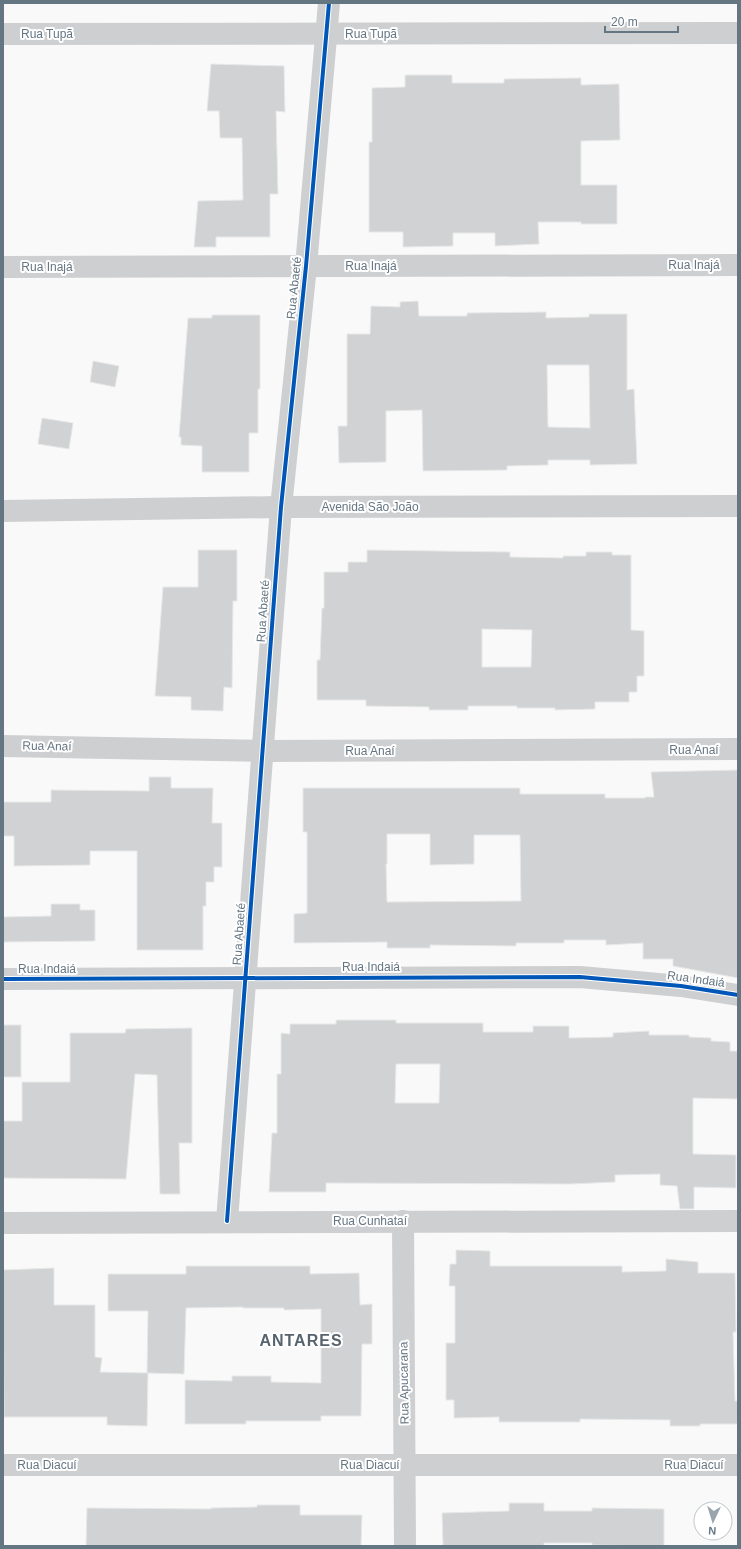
<svg xmlns="http://www.w3.org/2000/svg" width="741" height="1549" font-family="Helvetica,sans-serif">
<rect width="100%" height="100%" fill="#f9f9f9"/>
<g fill="#d0d2d3" stroke="#e8e8e8" fill-rule="evenodd">
<polygon points="211,64 284,66 285,112 276,111 278,194 270,194 270,237 216,237 216,247 194,247 198,201 243,200 242,138 220,138 219,111 207,111"/>
<polygon points="405,75 452,75 452,83 504,83 504,79 581,78 581,85 619,84 620,140 581,141 581,185 617,185 617,224 581,224 581,222 538,222 539,244 495,246 495,233 453,233 453,246 403,247 403,232 369,232 369,142 372,142 372,88 405,87"/>
<path d="M418,301L419,316H467V313L546,312V318L589,317V314H627V390L634,389L637,464L590,465V460H548V465L507,466V470L423,471L422,410L386,411V462L339,463L338,426H347V334H370L371,306L400,307V302ZM547,365H589L590,428L548,427Z"/>
<polygon points="212,315 260,315 260,389 258,389 258,433 249,433 249,472 202,472 202,446 181,445 181,437 179,437 188,318 212,318"/>
<polygon points="93,361 119,366 115,387 90,382"/>
<polygon points="42,418 73,423 69,449 38,444"/>
<polygon points="198,550 237,550 237,601 233,601 232,688 224,687 223,711 191,710 191,697 155,696 163,587 198,587"/>
<path d="M367,550L510,552V557L563,558V556H586V552H612V555H631V630L644,631V676H637V692H629V702H595V709L555,710V708H517V706H468V710H429V707L366,706V700H317V660H320L322,608H324V572H348V562H367ZM482,629L532,630L531,667H482Z"/>
<path d="M738,770V978L673,966V959H643V943L606,945V940H564V943H516V946L430,945V948H387V942L294,943V914L307,913V832H303V788H520V794H605V798H645V797H654L651,772ZM387,834H430V865L474,864V835H520L521,901L387,902L386,864H387Z"/>
<polygon points="149,777 171,777 171,788 213,788 212,823 222,823 222,867 214,867 214,882 206,882 206,906 203,906 203,950 137,950 137,851 90,851 90,865 14,866 14,836 3,836 3,802 51,802 51,790 149,791"/>
<polygon points="51,904 80,904 80,910 95,910 95,941 3,942 3,917 51,916"/>
<path d="M336,1020H396V1023H483V1032H533V1026H569V1038L613,1037V1033L649,1031V1035H689V1037L711,1038V1041L730,1042V1051H738V1099L693,1098V1154L736,1155V1188L694,1187V1209H680L677,1186L660,1185V1174L615,1175V1182L570,1184L326,1183V1192H269L272,1133H277V1074H281V1033L290,1034V1024H336ZM396,1064H440L439,1103H395Z"/>
<rect x="3" y="1025" width="18" height="52"/>
<polygon points="192,1028 192,1143 179,1143 180,1194 160,1194 157,1075 135,1074 126,1179 3,1178 3,1121 22,1121 22,1082 70,1082 70,1033 125,1033 126,1029"/>
<polygon points="456,1250 490,1251 490,1266 622,1266 622,1272 666,1271 666,1259 698,1262 698,1273 735,1273 736,1332 733,1332 735,1401 738,1401 738,1424 700,1424 700,1426 670,1426 670,1420 580,1419 580,1422 499,1422 499,1417 454,1418 454,1400 446,1400 446,1343 455,1343 455,1286 449,1286 450,1264 456,1264"/>
<polygon points="186,1266 310,1266 310,1274 359,1273 360,1305 372,1304 372,1344 362,1344 361,1416 321,1416 321,1421 246,1421 246,1424 185,1424 185,1380 232,1381 232,1376 271,1376 271,1382 321,1383 321,1309 284,1310 284,1308 243,1308 243,1307 186,1308 184,1374 148,1373 147,1426 107,1425 107,1417 4,1417 3,1270 54,1268 54,1305 95,1305 95,1357 102,1358 100,1372 147,1373 148,1311 108,1311 108,1274 186,1274"/>
<polygon points="509,1503 544,1503 544,1511 592,1511 592,1508 664,1509 664,1546 592,1545 592,1543 544,1543 544,1546 443,1546 442,1513 509,1511"/>
<polygon points="257,1505 300,1505 300,1515 362,1515 361,1546 86,1546 87,1508 211,1509 211,1508 257,1507"/>
</g>
<g fill="none" stroke-linecap="round" stroke-linejoin="round">
<g stroke="#cecfd0" stroke-width="22">
<polyline points="3,34 738,33"/>
<polyline points="3,267 738,265"/>
<polyline points="3,511 281,507 738,506"/>
<polyline points="3,746 263,751 738,749"/>
<polyline points="3,979 580,977 681,986 738,995"/>
<polyline points="227,1221 281,507 306,266 329,3"/>
<polyline points="403,1221 405,1546"/>
<polyline points="3,1223 738,1221"/>
<polyline points="3,1465 738,1465"/>
</g>
<g stroke="#fff" stroke-width="6">
<g id="cycleway">
<polyline points="3,979 580,977 681,986 738,995"/>
<polyline points="227,1221 281,507 306,266 329,3"/>
</g>
</g>
<use href="#cycleway" stroke="#0057b8" stroke-width="4"/>
</g>
<g text-anchor="middle" stroke-width="4" stroke-linejoin="round" paint-order="stroke">
<g font-size="12" fill="#657683" stroke="#fff">
<text x="47" y="38">Rua Tupã</text>
<text x="371" y="38">Rua Tupã</text>
<text x="694" y="269">Rua Inajá</text>
<text x="371" y="270">Rua Inajá</text>
<text x="47" y="271">Rua Inajá</text>
<text transform="translate(294 288) rotate(-84)" y="4">Rua Abaeté</text>
<text x="370" y="511">Avenida São João</text>
<text transform="translate(263 611) rotate(-86)" y="4">Rua Abaeté</text>
<text transform="translate(47 746) rotate(1)" y="4">Rua Anaí</text>
<text x="694" y="754">Rua Anaí</text>
<text x="370" y="755">Rua Anaí</text>
<text transform="translate(239 934) rotate(-86)" y="4">Rua Abaeté</text>
<text x="371" y="971">Rua Indaiá</text>
<text x="47" y="973">Rua Indaiá</text>
<text transform="translate(696 979) rotate(8)" y="4">Rua Indaiá</text>
<text x="370" y="1225">Rua Cunhataí</text>
<text transform="translate(404 1383) rotate(-91)" y="4">Rua Apucarana</text>
<text x="47" y="1469">Rua Diacuí</text>
<text x="370" y="1469">Rua Diacuí</text>
<text x="694" y="1469">Rua Diacuí</text>
</g>
<g font-size="16" font-weight="bold" letter-spacing="1" fill="#57646e" stroke="#fff">
<text x="301" y="1346">ANTARES</text>
</g>
</g>
<rect width="741" height="1549" fill="none" stroke="#657683" stroke-width="8"/>
<g transform="translate(713 1521) rotate(184)"><circle r="19" fill="#ffffff" stroke="#c1c8cd"/>
<path d="M0-3L7 15L0 10L-7 15Z" fill="#99a4ac"/>
<text y="-6" font-size="11" font-weight="bold" text-anchor="middle" fill="#657683">N</text>
</g>
<path d="M605 26v6h73v-6" fill="none" stroke="#657683" stroke-width="2"/>
<text x="611" y="26" font-size="12" fill="#657683" stroke="#ffffff" stroke-width="3" paint-order="stroke">20 m</text>
</svg>
